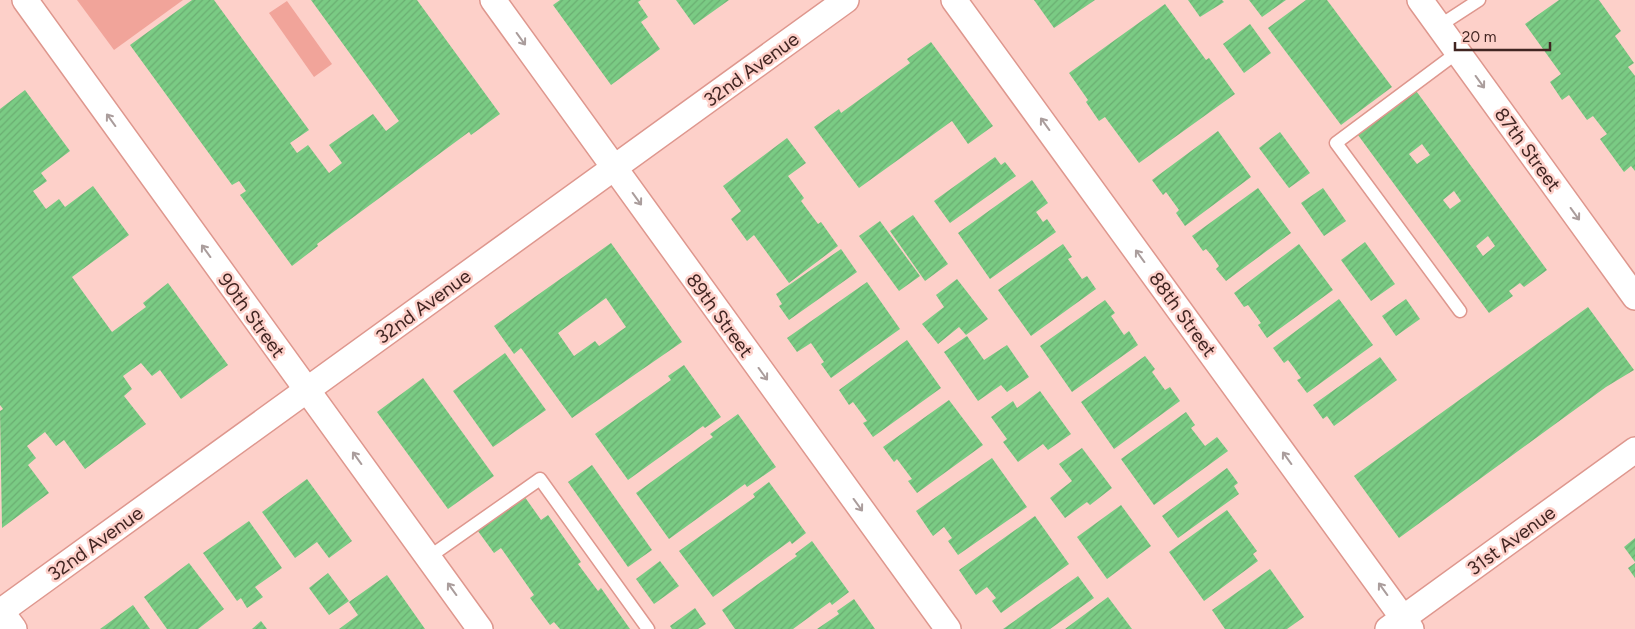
<svg xmlns="http://www.w3.org/2000/svg" width="1635" height="629" font-family="Figtree,sans-serif">
<defs>
<pattern id="building-hatch" width="6" height="6" patternUnits="userSpaceOnUse" patternTransform="scale(1.25)"><rect width="6" height="6" fill="#7acb84"/><path d="M-1 1l2-2M0 6l6-6M5 7l2-2" fill="none" stroke="#6bae72"/></pattern>
</defs>
<rect width="100%" height="100%" fill="#fdd0c9"/>
<g fill="#f1a49a">
<polygon points="77,0 183,0 114,50"/>
<polygon points="287,1 332,64 314,77 269,13"/>
</g>
<g fill="url(#building-hatch)" fill-rule="evenodd">
<polygon points="192,0 214,0 309,130 290,143 297,153 308,145 329,173 342,163 329,145 373,114 386,131 399,121 311,0 417,0 500,114 471,135 469,132 317,244 318,246 292,266 240,195 246,191 239,181 232,185 130,45"/>
<polygon points="560,0 641,0 638,2 648,17 641,22 660,49 611,85 553,5"/>
<polygon points="676,0 729,0 694,25"/>
<polygon points="1034,0 1095,0 1054,28"/>
<polygon points="1188,0 1222,0 1224,2 1200,17"/>
<polygon points="1249,0 1286,0 1262,17"/>
<polygon points="1306,0 1327,0 1392,87 1341,125 1268,28"/>
<polygon points="1559,0 1599,0 1621,31 1615,36 1634,63 1628,67 1635,76 1635,171 1631,166 1624,172 1600,139 1607,134 1593,116 1587,120 1569,95 1562,100 1550,82 1561,74 1525,24"/>
<polygon points="1165,4 1206,60 1209,58 1235,94 1139,163 1105,117 1099,121 1086,102 1088,100 1069,73"/>
<polygon points="1250,24 1271,53 1244,73 1223,44"/>
<polygon points="931,42 993,126 968,144 952,121 859,188 814,127 839,109 841,113 910,63 907,59"/>
<path d="M1414,88L1547,270L1524,287L1520,283L1509,291L1513,296L1489,313L1355,131ZM1422,144L1430,155L1417,164L1409,154ZM1454,191L1461,201L1450,209L1443,200ZM1488,236L1495,246L1483,256L1476,246Z"/>
<polygon points="25,90 70,151 41,173 47,181 33,191 46,209 59,199 65,207 93,186 129,235 72,277 112,332 146,307 143,303 168,283 228,365 181,399 160,370 152,376 141,363 123,376 132,389 124,396 146,424 85,469 64,440 56,446 45,432 27,446 36,458 28,465 49,493 2,528 0,411 3,409 0,405 0,109"/>
<polygon points="1218,131 1251,177 1185,226 1176,213 1179,210 1166,192 1163,195 1152,180"/>
<polygon points="1280,132 1310,173 1289,188 1259,148"/>
<polygon points="787,138 806,163 788,176 804,198 801,201 818,224 821,222 838,246 789,283 754,235 747,241 731,219 741,211 723,186"/>
<polygon points="995,157 1001,165 1005,162 1016,176 950,223 934,201"/>
<polygon points="1032,180 1048,203 1036,212 1043,222 1047,219 1056,232 990,279 958,233"/>
<polygon points="1258,188 1291,233 1226,281 1216,269 1219,266 1212,256 1206,249 1203,251 1192,236"/>
<polygon points="1323,188 1346,221 1324,236 1301,203"/>
<polygon points="913,215 948,264 925,281 890,231"/>
<polygon points="880,221 920,276 899,291 859,236"/>
<polygon points="1365,242 1395,284 1371,301 1341,260"/>
<path d="M611,243L682,342L572,418L521,348L514,354L494,326ZM606,298L626,327L599,346L595,341L574,356L558,333Z"/>
<polygon points="1063,244 1072,257 1068,259 1082,279 1087,276 1096,289 1031,336 998,290"/>
<polygon points="1299,244 1333,290 1267,338 1258,325 1261,323 1248,305 1244,307 1234,293"/>
<polygon points="841,249 857,272 789,320 779,306 782,304 776,294"/>
<polygon points="957,279 988,319 966,335 959,327 938,344 922,324 944,307 936,295"/>
<polygon points="867,282 900,329 831,378 821,364 824,362 811,343 797,352 787,338"/>
<polygon points="1339,299 1373,345 1307,393 1297,380 1301,378 1294,368 1288,360 1284,363 1273,348"/>
<polygon points="1406,299 1420,319 1396,336 1382,316"/>
<polygon points="1105,300 1115,313 1111,316 1124,335 1129,331 1138,345 1072,392 1040,346"/>
<polygon points="1588,307 1634,370 1606,387 1399,538 1354,476"/>
<polygon points="967,336 984,360 1007,345 1029,377 1007,392 1001,385 978,401 944,352"/>
<polygon points="907,340 941,388 873,437 863,423 867,421 853,402 849,405 839,390"/>
<polygon points="505,353 546,410 493,447 453,391"/>
<polygon points="1145,356 1155,369 1152,372 1165,390 1170,387 1180,401 1114,449 1081,402"/>
<polygon points="1380,357 1397,380 1334,426 1327,416 1323,419 1313,405"/>
<polygon points="684,365 721,417 705,428 703,426 628,480 595,434 671,380 668,376"/>
<polygon points="423,378 494,476 448,509 377,412"/>
<polygon points="1040,391 1071,434 1048,450 1043,444 1018,462 1003,442 1007,439 991,417 1013,401 1017,408"/>
<polygon points="949,400 983,445 917,493 908,481 912,479 897,459 894,462 883,447"/>
<polygon points="1186,412 1195,425 1191,428 1205,446 1217,437 1228,451 1154,505 1121,459"/>
<polygon points="738,414 776,467 747,487 745,484 669,539 636,493 713,437 710,434"/>
<polygon points="1082,448 1112,488 1090,505 1087,502 1065,518 1050,498 1072,481 1059,464"/>
<polygon points="992,458 1027,507 958,555 948,541 952,538 944,527 933,536 916,511"/>
<polygon points="592,465 652,550 628,567 568,482"/>
<polygon points="1227,468 1238,483 1234,486 1239,494 1178,538 1162,516"/>
<polygon points="307,479 352,541 329,558 317,542 295,558 262,512"/>
<polygon points="769,482 806,533 792,544 790,541 713,597 679,551 755,497 753,494"/>
<polygon points="522,493 541,520 548,515 581,562 578,564 598,591 601,588 630,629 560,629 554,622 550,625 530,598 534,595 501,548 494,553 475,527"/>
<polygon points="1121,505 1151,546 1107,579 1077,537"/>
<polygon points="1227,510 1257,551 1253,554 1258,561 1204,601 1169,552"/>
<polygon points="1035,516 1069,564 1001,613 992,601 996,598 987,587 976,595 959,570"/>
<polygon points="249,521 282,568 255,587 263,597 247,608 241,598 237,601 203,553"/>
<polygon points="1635,538 1635,562 1624,547"/>
<polygon points="812,541 849,592 832,605 830,602 793,629 735,629 722,610 797,556 795,554"/>
<polygon points="660,561 679,586 654,604 636,579"/>
<polygon points="189,563 224,609 198,629 167,629 144,597"/>
<polygon points="1635,563 1635,578 1628,568"/>
<polygon points="1270,569 1304,617 1287,629 1225,629 1212,610"/>
<polygon points="328,573 349,601 329,615 309,588"/>
<polygon points="387,575 425,629 339,629 358,615 349,602"/>
<polygon points="1078,576 1094,598 1050,629 1003,629"/>
<polygon points="1108,597 1132,629 1065,629"/>
<polygon points="854,599 875,629 817,629 839,614 837,611"/>
<polygon points="133,605 150,629 100,629 107,624"/>
<polygon points="695,608 706,624 698,629 672,629 670,626"/>
<polygon points="261,621 267,629 252,629"/>
</g>
<g fill="none" stroke-linecap="round" stroke-linejoin="round">
<g stroke="#de978e" stroke-width="15">
<g id="lane">
<polyline points="1439,26 1479,0"/>
<polyline points="1458,52 1336,143 1460,311"/>
<polyline points="429,557 540,479 648,629"/>
</g>
</g>
<g stroke="#de978e" stroke-width="28">
<g id="street">
<polyline points="25,0 480,629"/>
<polyline points="493,0 948,629"/>
<polyline points="954,0 1411,629"/>
<polyline points="1420,0 1635,297"/>
<polyline points="0,610 14,629"/>
<polyline points="0,612 846,0"/>
<polyline points="1388,629 1635,450"/>
</g>
</g>
<use href="#lane" stroke="#fff" stroke-width="12"/>
<use href="#street" stroke="#fff" stroke-width="25"/>
</g>
<defs><path id="oneway-shaft" d="M-6 0H5M1.5-3L5.5 0L1.5 3" fill="none" stroke-width="1.6" stroke-linecap="round" stroke-linejoin="round" transform="scale(1.25)"/></defs>
<g stroke="#aa9d9c">
<use href="#oneway-shaft" transform="translate(521 39) rotate(54)"/>
<use href="#oneway-shaft" transform="translate(1480 82) rotate(54)"/>
<use href="#oneway-shaft" transform="translate(111 120) rotate(-126)"/>
<use href="#oneway-shaft" transform="translate(1045 124) rotate(-126)"/>
<use href="#oneway-shaft" transform="translate(637 199) rotate(54)"/>
<use href="#oneway-shaft" transform="translate(1575 214) rotate(54)"/>
<use href="#oneway-shaft" transform="translate(206 251) rotate(-126)"/>
<use href="#oneway-shaft" transform="translate(1140 256) rotate(-126)"/>
<use href="#oneway-shaft" transform="translate(763 374) rotate(54)"/>
<use href="#oneway-shaft" transform="translate(357 458) rotate(-126)"/>
<use href="#oneway-shaft" transform="translate(1287 458) rotate(-126)"/>
<use href="#oneway-shaft" transform="translate(858 505) rotate(54)"/>
<use href="#oneway-shaft" transform="translate(452 589) rotate(-126)"/>
<use href="#oneway-shaft" transform="translate(1383 589) rotate(-126)"/>
</g>
<g text-anchor="middle" stroke-width="5" stroke-linejoin="round" paint-order="stroke">
<g font-size="19" fill="#412522" stroke="#fdd0c9">
<text transform="translate(751 69) rotate(-36)" y="7">32nd Avenue</text>
<text transform="translate(1528 149) rotate(54)" y="7">87th Street</text>
<text transform="translate(423 306) rotate(-36)" y="7">32nd Avenue</text>
<text transform="translate(1183 314) rotate(54)" y="7">88th Street</text>
<text transform="translate(252 315) rotate(54)" y="7">90th Street</text>
<text transform="translate(720 315) rotate(54)" y="7">89th Street</text>
<text transform="translate(1511 540) rotate(-36)" y="7">31st Avenue</text>
<text transform="translate(95 543) rotate(-36)" y="7">32nd Avenue</text>
</g>
</g>
<path d="M1455 42v8h95v-8" fill="none" stroke="#412522" stroke-width="2.5"/>
<text x="1462" y="42" font-size="15" fill="#412522" stroke="#fdd0c9" stroke-width="4" paint-order="stroke">20 m</text>
</svg>
